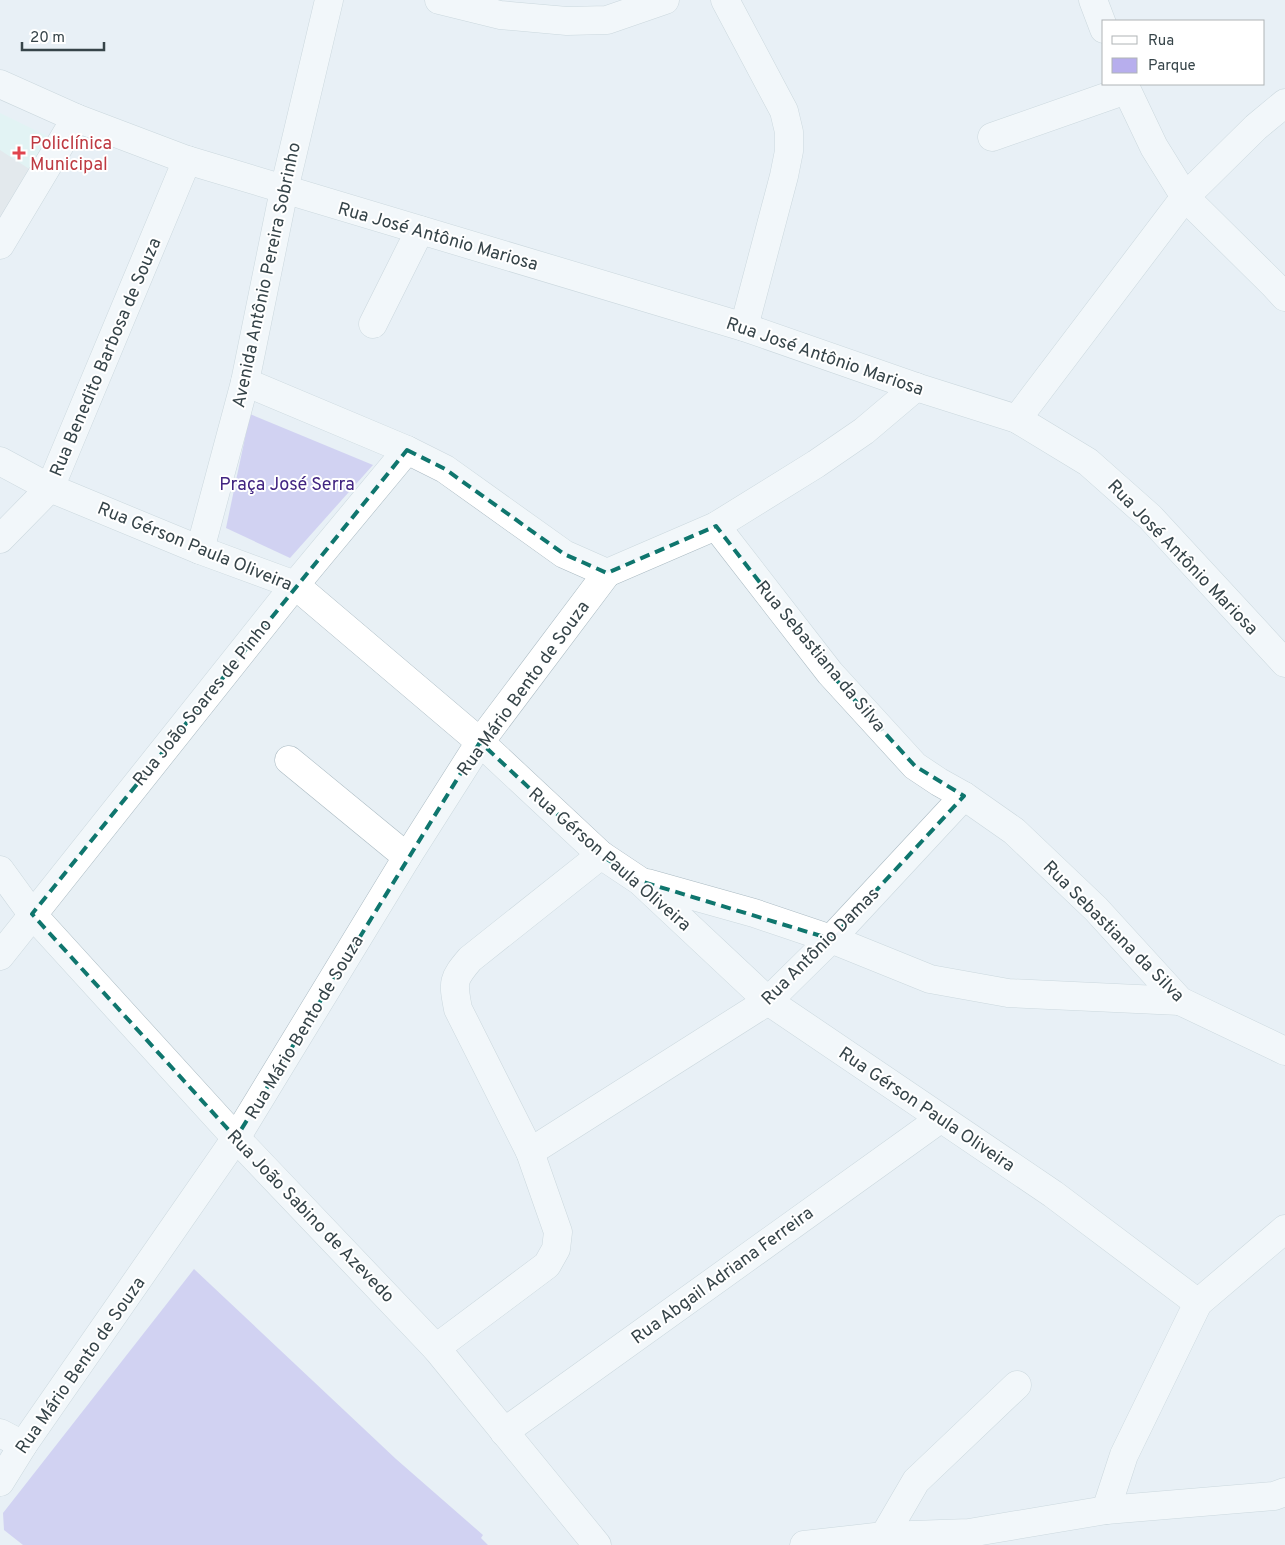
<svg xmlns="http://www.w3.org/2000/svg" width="1285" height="1545" font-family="Overpass,sans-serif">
<rect width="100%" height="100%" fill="#e8f0f5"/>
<polygon fill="#dbf7f2" points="0,113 47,136 31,170 0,220"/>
<g fill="#b7aeed">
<polygon points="250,414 373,465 290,558 226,528"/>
<polygon points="194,1269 396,1459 483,1535 481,1538 488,1545 23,1545 4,1530 3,1513"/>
</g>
<polygon fill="#dde1e3" points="0,150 31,170 0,220"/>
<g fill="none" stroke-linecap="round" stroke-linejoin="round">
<g stroke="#aabac2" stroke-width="29">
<g id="minor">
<polyline points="439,0 500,15 567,21 607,20 665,0"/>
<polyline points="725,0 784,111 789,132 789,151 784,176 744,327"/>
<polyline points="1093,0 1104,29"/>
<polyline points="0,84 76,118 187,160 744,327 916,387 1017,419 1088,462 1150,517 1285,663"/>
<polyline points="1124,84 1154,147 1185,197 1273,284 1285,297"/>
<polyline points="992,137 1126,90"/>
<polyline points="0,245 76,118"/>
<polyline points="373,324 420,230"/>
<polyline points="245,382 407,450 445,469 564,554 607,573 716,526 816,464 864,431 916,387"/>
<polyline points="1017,419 1185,197 1256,127 1285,103"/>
<polyline points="0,461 50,488 200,550 295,585 480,742 601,855 640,881 768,1001 1053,1194 1198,1303"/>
<polyline points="716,526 830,673 915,766 939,782 964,796 1014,831 1096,909 1180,1001 1285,1051"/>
<polyline points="0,539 50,488 187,160"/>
<polyline points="200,550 245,382 284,190 329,0"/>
<polyline points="289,760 407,857"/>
<polyline points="0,870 32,914 236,1138 436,1348 597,1545"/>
<polyline points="647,883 754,913 831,939 930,979 1008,993 1180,1001"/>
<polyline points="0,956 295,585 407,450"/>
<polyline points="530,1152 768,1001 831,939 964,796"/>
<path d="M436,1348L547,1265L556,1249L558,1232L530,1152L458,1009C453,982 452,980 470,959L601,855"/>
<polyline points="504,1432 940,1119"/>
<polyline points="0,1433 23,1445"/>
<polyline points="0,1482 23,1445 236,1138 407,857 480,742 607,573"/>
<polyline points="1106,1510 1124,1455 1198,1303 1285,1229"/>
<polyline points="884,1536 916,1481 1017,1385"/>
<polyline points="804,1545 884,1536 969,1533 1106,1510 1274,1496 1285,1492"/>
</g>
</g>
<use href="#minor" stroke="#fff" stroke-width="28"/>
</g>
<path d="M0 0H1285V1545H0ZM407,450L445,469L564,554L607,573L716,526L830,673L915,766L964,796L831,939L640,881L601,855L480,742L236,1138L32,914Z" fill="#e8f0f5" fill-opacity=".55" fill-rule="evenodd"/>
<path fill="none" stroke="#0f766e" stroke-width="4" stroke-dasharray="10 6" stroke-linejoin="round" d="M407,450L445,469L564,554L607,573L716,526L830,673L915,766L964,796L831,939L640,881L601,855L480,742L236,1138L32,914Z"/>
<path fill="#e0444e" stroke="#fff" stroke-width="2" d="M16.5 145.5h5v5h5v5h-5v5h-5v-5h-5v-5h5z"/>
<g text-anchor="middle" stroke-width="4" stroke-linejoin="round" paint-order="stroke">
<g font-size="18" fill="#be3a42" stroke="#fff" text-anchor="start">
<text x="30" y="149">Policlínica<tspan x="30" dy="21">Municipal</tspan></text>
</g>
<g font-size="18" fill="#364449" stroke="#fff">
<text transform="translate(438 236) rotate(16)" y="6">Rua José Antônio Mariosa</text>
<text transform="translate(266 275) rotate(-78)" y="6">Avenida Antônio Pereira Sobrinho</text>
<text transform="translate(825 356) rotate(19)" y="6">Rua José Antônio Mariosa</text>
<text transform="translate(105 357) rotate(-67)" y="6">Rua Benedito Barbosa de Souza</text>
<text transform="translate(195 546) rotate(22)" y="6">Rua Gérson Paula Oliveira</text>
<text transform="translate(1183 557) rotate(46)" y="6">Rua José Antônio Mariosa</text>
<text transform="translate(821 656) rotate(50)" y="6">Rua Sebastiana da Silva</text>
<text transform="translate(523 688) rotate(-54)" y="6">Rua Mário Bento de Souza</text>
<text transform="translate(202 702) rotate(-51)" y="6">Rua João Soares de Pinho</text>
<text transform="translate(610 859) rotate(41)" y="6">Rua Gérson Paula Oliveira</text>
<text transform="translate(1114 931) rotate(45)" y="6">Rua Sebastiana da Silva</text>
<text transform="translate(820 946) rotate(-45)" y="6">Rua Antônio Damas</text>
<text transform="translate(304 1027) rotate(-59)" y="6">Rua Mário Bento de Souza</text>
<text transform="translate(927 1109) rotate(34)" y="6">Rua Gérson Paula Oliveira</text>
<text transform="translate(311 1216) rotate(46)" y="6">Rua João Sabino de Azevedo</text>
<text transform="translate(722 1275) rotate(-36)" y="6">Rua Abgail Adriana Ferreira</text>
<text transform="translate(80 1365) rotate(-55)" y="6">Rua Mário Bento de Souza</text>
</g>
<g font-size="18" fill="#412481" stroke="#fff">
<text x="287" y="490">Praça José Serra</text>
</g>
</g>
<rect x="1102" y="20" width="162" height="65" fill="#ffffff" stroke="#afb4b6"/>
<rect x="1112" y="36" width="25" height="8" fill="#ffffff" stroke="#afb4b6"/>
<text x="1148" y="45" font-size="15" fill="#364449">Rua</text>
<rect x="1112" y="58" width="25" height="15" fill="#b7aeed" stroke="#afb4b6"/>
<text x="1148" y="70" font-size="15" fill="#364449">Parque</text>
<path d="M22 42v8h82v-8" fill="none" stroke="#364449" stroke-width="2.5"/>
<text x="30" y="42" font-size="15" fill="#364449" stroke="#ffffff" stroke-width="4" paint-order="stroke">20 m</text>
</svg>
